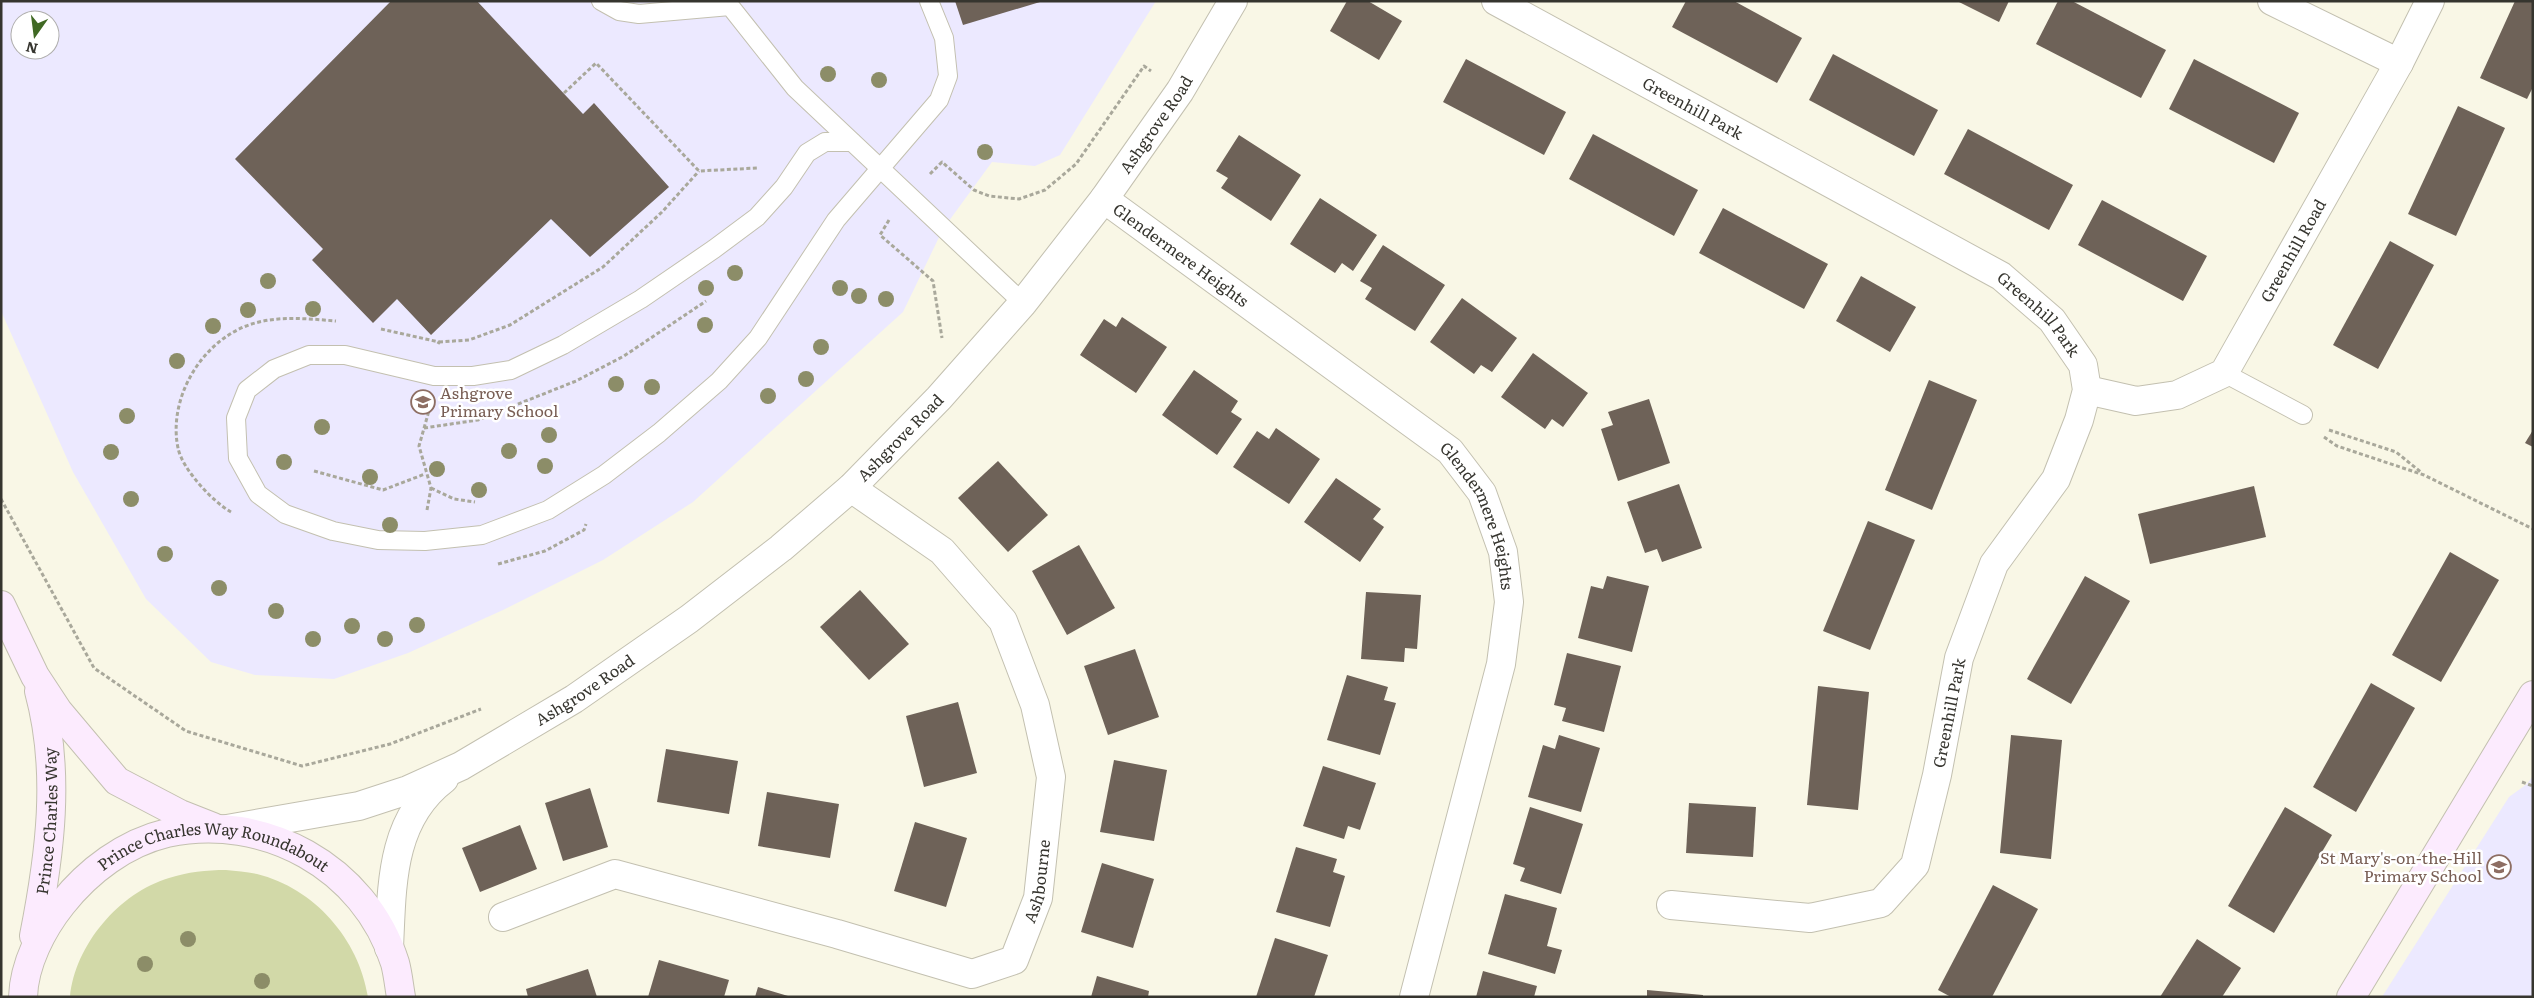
<svg xmlns="http://www.w3.org/2000/svg" width="2534" height="998" font-family="Literata,serif">
<rect width="100%" height="100%" fill="#f9f7e6"/>
<g fill="#ece9ff" fill-rule="evenodd">
<path d="M1,1H1156L1060,155L1035,166L992,162L943,229L903,312L693,502L603,560L503,610L408,653L334,679L255,675L211,662L146,599L73,472L1,311ZM20,20H50V50H20Z"/>
<polygon points="2533,776 2533,997 2382,997 2509,797 2527,784"/>
</g>
<path fill="#d2d9a8" d="M226,870C236,871 247,872 257,874C314,888 359,939 368,997H70C75,945 119,893 169,878C188,872 206,870 226,870Z"/>
<g fill="#6e6258">
<polygon points="391,1 477,1 583,114 594,103 669,187 590,257 551,219 431,335 397,299 373,323 312,260 323,249 235,159"/>
<polygon points="955,1 1040,1 1040,2 963,25"/>
<polygon points="1347,1 1368,1 1402,21 1379,60 1330,31"/>
<polygon points="1686,1 1734,1 1802,38 1777,83 1672,27"/>
<polygon points="1957,1 2009,1 1999,22"/>
<polygon points="2058,1 2072,1 2166,50 2141,98 2036,44"/>
<polygon points="2515,1 2533,1 2533,87 2527,99 2480,78"/>
<polygon points="1833,54 1938,110 1914,156 1809,100"/>
<polygon points="1466,59 1566,112 1544,155 1443,102"/>
<polygon points="2194,59 2299,113 2274,163 2169,109"/>
<polygon points="2458,106 2505,128 2456,236 2408,214"/>
<polygon points="1968,129 2073,185 2049,230 1944,174"/>
<polygon points="1593,134 1698,190 1674,236 1569,179"/>
<polygon points="1239,135 1301,175 1271,221 1221,188 1228,178 1216,171"/>
<polygon points="1320,198 1377,235 1353,271 1342,263 1335,273 1290,244"/>
<polygon points="2102,200 2207,256 2183,301 2078,245"/>
<polygon points="1723,208 1828,264 1804,309 1699,253"/>
<polygon points="2390,241 2434,265 2378,369 2333,345"/>
<polygon points="1383,245 1445,285 1415,331 1365,299 1372,288 1360,281"/>
<polygon points="1861,276 1916,307 1890,352 1836,321"/>
<polygon points="1462,298 1517,338 1492,372 1481,365 1474,374 1430,342"/>
<polygon points="1122,317 1167,347 1136,393 1080,355 1104,319 1116,327"/>
<polygon points="1533,353 1588,393 1563,427 1552,419 1545,429 1501,397"/>
<polygon points="1194,370 1238,401 1231,412 1242,419 1217,455 1162,415"/>
<polygon points="1929,380 1977,400 1932,510 1885,490"/>
<polygon points="1649,399 1670,463 1618,481 1601,429 1613,425 1608,412"/>
<polygon points="1276,428 1320,459 1289,504 1233,467 1257,431 1269,439"/>
<polygon points="2533,430 2533,447 2525,443"/>
<polygon points="998,461 1048,515 1008,552 958,498"/>
<polygon points="1336,478 1381,509 1373,519 1384,527 1360,562 1304,522"/>
<polygon points="1679,484 1702,548 1662,562 1657,549 1645,553 1627,502"/>
<polygon points="2254,486 2266,537 2150,564 2138,514"/>
<polygon points="1868,521 1915,540 1870,650 1823,631"/>
<polygon points="1079,545 1115,608 1067,635 1032,571"/>
<polygon points="2450,552 2499,580 2441,682 2392,655"/>
<polygon points="1607,576 1649,586 1632,652 1578,638 1591,586 1603,589"/>
<polygon points="2085,576 2130,601 2071,704 2027,679"/>
<polygon points="860,590 909,644 869,680 820,627"/>
<polygon points="1366,592 1421,595 1417,649 1405,648 1404,662 1361,659"/>
<polygon points="1135,649 1159,717 1108,735 1084,666"/>
<polygon points="1567,653 1621,666 1604,732 1562,721 1566,708 1554,705"/>
<polygon points="1347,675 1388,687 1384,700 1396,703 1380,755 1327,740"/>
<polygon points="2371,683 2415,708 2356,812 2313,787"/>
<polygon points="1818,686 1869,692 1858,810 1807,805"/>
<polygon points="958,702 977,773 924,787 906,716"/>
<polygon points="1559,735 1600,748 1581,812 1528,797 1543,745 1555,749"/>
<polygon points="2011,735 2062,740 2051,859 2000,853"/>
<polygon points="666,749 738,761 729,814 657,802"/>
<polygon points="1114,760 1167,770 1154,841 1100,832"/>
<polygon points="1323,766 1376,783 1360,830 1348,826 1344,839 1303,826"/>
<polygon points="590,788 608,847 563,861 545,803"/>
<polygon points="767,792 839,804 830,858 758,846"/>
<polygon points="1689,803 1756,807 1753,857 1686,853"/>
<polygon points="1530,807 1583,824 1561,894 1520,881 1525,868 1513,864"/>
<polygon points="2285,807 2332,835 2274,933 2228,906"/>
<polygon points="915,822 967,838 946,907 894,891"/>
<polygon points="520,825 537,869 480,892 462,848"/>
<polygon points="1296,847 1337,859 1333,872 1345,876 1330,927 1276,912"/>
<polygon points="1102,863 1154,879 1133,948 1081,932"/>
<polygon points="1993,885 2038,909 1992,997 1951,997 1938,990"/>
<polygon points="1505,894 1557,908 1547,946 1562,950 1555,974 1488,954"/>
<polygon points="1275,938 1328,955 1314,997 1256,997"/>
<polygon points="2197,939 2241,968 2222,997 2160,997"/>
<polygon points="659,960 729,980 724,997 648,997"/>
<polygon points="588,969 597,997 528,997 526,989"/>
<polygon points="1483,971 1537,986 1534,997 1476,997"/>
<polygon points="1097,976 1149,991 1148,997 1091,997"/>
<polygon points="758,987 788,996 788,997 755,997"/>
<polygon points="1647,990 1703,995 1703,997 1647,997"/>
</g>
<g fill="none" stroke-linecap="round" stroke-linejoin="round">
<g stroke="#c3c0b0" stroke-width="20">
<g id="lane">
<polyline points="601,1 619,11 639,14 730,6 795,88 1023,303"/>
<polyline points="852,142 825,142 807,153 784,187 757,217 714,249 641,299 563,345 511,370 473,376 434,376 345,355 309,355 274,369 247,390 236,418 238,458 258,494 285,514 333,531 378,540 425,541 482,535 548,510 604,475 659,433 719,381 758,338 836,220 939,100 948,76 944,38 929,1"/>
<polyline points="2224,373 2303,415"/>
</g>
</g>
<g stroke="#c3c0b0" stroke-width="30">
<g id="street">
<path id="s1" d="M1496,1L2001,276L2052,320L2083,365L2087,390L2079,420L2056,479L1994,564L1959,658L1937,775L1915,865L1881,903L1810,918L1671,905"/>
<polyline points="2272,1 2399,63"/>
<path id="s2" d="M1104,199L1450,451L1482,493L1503,552L1509,602L1501,664L1414,997"/>
<path id="s3" d="M2087,390L2136,401L2177,395L2224,373L2399,63L2430,1"/>
<path id="s4" d="M227,829L359,806L408,790L461,766L574,699L689,619L781,548L851,488L939,398L1023,303L1104,199L1180,91L1233,1"/>
<path id="s5" d="M503,917L615,874L837,934L972,974L1014,960L1038,898L1051,777L1035,705L1003,621L942,551L851,488"/>
<path d="M389,948C392,886 390,820 444,779"/>
</g>
</g>
<g stroke="#c3c0b0" stroke-width="30">
<g id="secondary">
<polyline points="1,605 35,676 58,711 117,781 180,814 213,827"/>
<path id="s6" d="M34,936C50,855 61,772 39,691"/>
<path id="s7" d="M23,997C24,964 42,929 62,904C88,871 125,843 167,833C264,812 365,867 395,963C398,974 399,986 401,997"/>
<polyline points="2351,997 2533,695"/>
</g>
</g>
<g stroke="#a9a89b" stroke-width="3" stroke-dasharray="4 2.5" stroke-linecap="butt">
<polyline points="564,93 596,63 699,171 757,168"/>
<polyline points="930,174 942,162 974,190 989,196 1019,199 1045,190 1076,164 1144,66 1151,71"/>
<polyline points="889,220 880,235 933,281 942,338"/>
<polyline points="381,329 439,342 438,344"/>
<polyline points="439,342 469,340 510,325 603,267 662,212 699,171"/>
<polyline points="424,428 478,420 576,381 624,356 706,301"/>
<polyline points="2329,430 2396,452 2422,473"/>
<polyline points="2324,437 2337,446 2424,475 2533,529"/>
<polyline points="314,471 383,490 425,474"/>
<polyline points="431,488 454,499 475,502"/>
<polyline points="1,499 94,668 186,731 302,766 390,744 481,709"/>
<polyline points="427,510 431,488 419,446 430,407"/>
<path d="M231,512C213,502 182,469 178,448C167,395 206,334 259,322C284,316 311,319 336,321"/>
<polyline points="498,564 545,551 584,530 586,524"/>
<polyline points="2522,782 2533,786"/>
</g>
<use href="#lane" stroke="#fff" stroke-width="18"/>
<use href="#street" stroke="#fff" stroke-width="28"/>
<use href="#secondary" stroke="#fcebfe" stroke-width="28"/>
</g>
<g fill="#8c8d68">
<circle cx="828" cy="74" r="8"/>
<circle cx="879" cy="80" r="8"/>
<circle cx="985" cy="152" r="8"/>
<circle cx="735" cy="273" r="8"/>
<circle cx="268" cy="281" r="8"/>
<circle cx="706" cy="288" r="8"/>
<circle cx="840" cy="288" r="8"/>
<circle cx="859" cy="296" r="8"/>
<circle cx="886" cy="299" r="8"/>
<circle cx="313" cy="309" r="8"/>
<circle cx="248" cy="310" r="8"/>
<circle cx="705" cy="325" r="8"/>
<circle cx="213" cy="326" r="8"/>
<circle cx="821" cy="347" r="8"/>
<circle cx="177" cy="361" r="8"/>
<circle cx="806" cy="379" r="8"/>
<circle cx="616" cy="384" r="8"/>
<circle cx="652" cy="387" r="8"/>
<circle cx="768" cy="396" r="8"/>
<circle cx="127" cy="416" r="8"/>
<circle cx="322" cy="427" r="8"/>
<circle cx="549" cy="435" r="8"/>
<circle cx="509" cy="451" r="8"/>
<circle cx="111" cy="452" r="8"/>
<circle cx="284" cy="462" r="8"/>
<circle cx="545" cy="466" r="8"/>
<circle cx="437" cy="469" r="8"/>
<circle cx="370" cy="477" r="8"/>
<circle cx="479" cy="490" r="8"/>
<circle cx="131" cy="499" r="8"/>
<circle cx="390" cy="525" r="8"/>
<circle cx="165" cy="554" r="8"/>
<circle cx="219" cy="588" r="8"/>
<circle cx="276" cy="611" r="8"/>
<circle cx="417" cy="625" r="8"/>
<circle cx="352" cy="626" r="8"/>
<circle cx="313" cy="639" r="8"/>
<circle cx="385" cy="639" r="8"/>
<circle cx="188" cy="939" r="8"/>
<circle cx="145" cy="964" r="8"/>
<circle cx="262" cy="981" r="8"/>
</g>
<defs>
<g id="school-ring" transform="scale(1.25)"><circle r="9.5" fill="#fff" stroke="#8d6e63" stroke-width="1.5"/><path d="M0-5L7-2L0 1L-7-2ZM-4 1L0 2.5L4 1V4Q0 6-4 4Z" fill="#8d6e63"/></g>
</defs>
<g fill-rule="evenodd">
<use href="#school-ring" x="423" y="402"/>
<use href="#school-ring" x="2499" y="867"/>
</g>
<g text-anchor="middle" stroke-width="5" stroke-linejoin="round" paint-order="stroke">
<g font-size="16" fill="#36352f" stroke="#fff">
<text dy="6" stroke="none"><textPath href="#s1" startOffset="224">Greenhill Park</textPath></text>
<text dy="6" stroke="none"><textPath href="#s4" startOffset="1199">Ashgrove Road</textPath></text>
<text dy="6" stroke="none"><textPath href="#s3" startOffset="284">Greenhill Road</textPath></text>
<text dy="6" stroke="none"><textPath href="#s2" startOffset="95">Glendermere Heights</textPath></text>
<text dy="6" stroke="none"><textPath href="#s1" startOffset="629">Greenhill Park</textPath></text>
<text dy="6" stroke="none"><textPath href="#s4" startOffset="794">Ashgrove Road</textPath></text>
<text dy="6" stroke="none"><textPath href="#s2" startOffset="500">Glendermere Heights</textPath></text>
<text dy="6" stroke="none"><textPath href="#s4" startOffset="389">Ashgrove Road</textPath></text>
<text transform="translate(1949 713) rotate(-79)" y="6">Greenhill Park</text>
<text dy="6" stroke="none"><textPath href="#s6" startOffset="116">Prince Charles Way</textPath></text>
<text dy="6" stroke="none"><textPath href="#s7" startOffset="278">Prince Charles Way Roundabout</textPath></text>
<text dy="6" stroke="none"><textPath href="#s5" startOffset="618">Ashbourne</textPath></text>
</g>
<g font-size="16" fill="#785e54" stroke="#fff" text-anchor="start">
<text x="440" y="399">Ashgrove<tspan x="440" dy="18">Primary School</tspan></text>
<text x="2482" y="864" text-anchor="end">St Mary's-on-the-Hill<tspan x="2482" dy="18">Primary School</tspan></text>
</g>
</g>
<rect width="2534" height="998" fill="none" stroke="#36352f" stroke-width="5"/>
<g transform="translate(35 35) rotate(194)"><circle r="24" fill="#ffffff" stroke="#afaeac"/>
<path d="M0-4L9 19L0 12L-9 19Z" fill="#406924"/>
<text y="-8" font-size="14" font-weight="bold" text-anchor="middle" fill="#36352f">N</text>
</g>
</svg>
